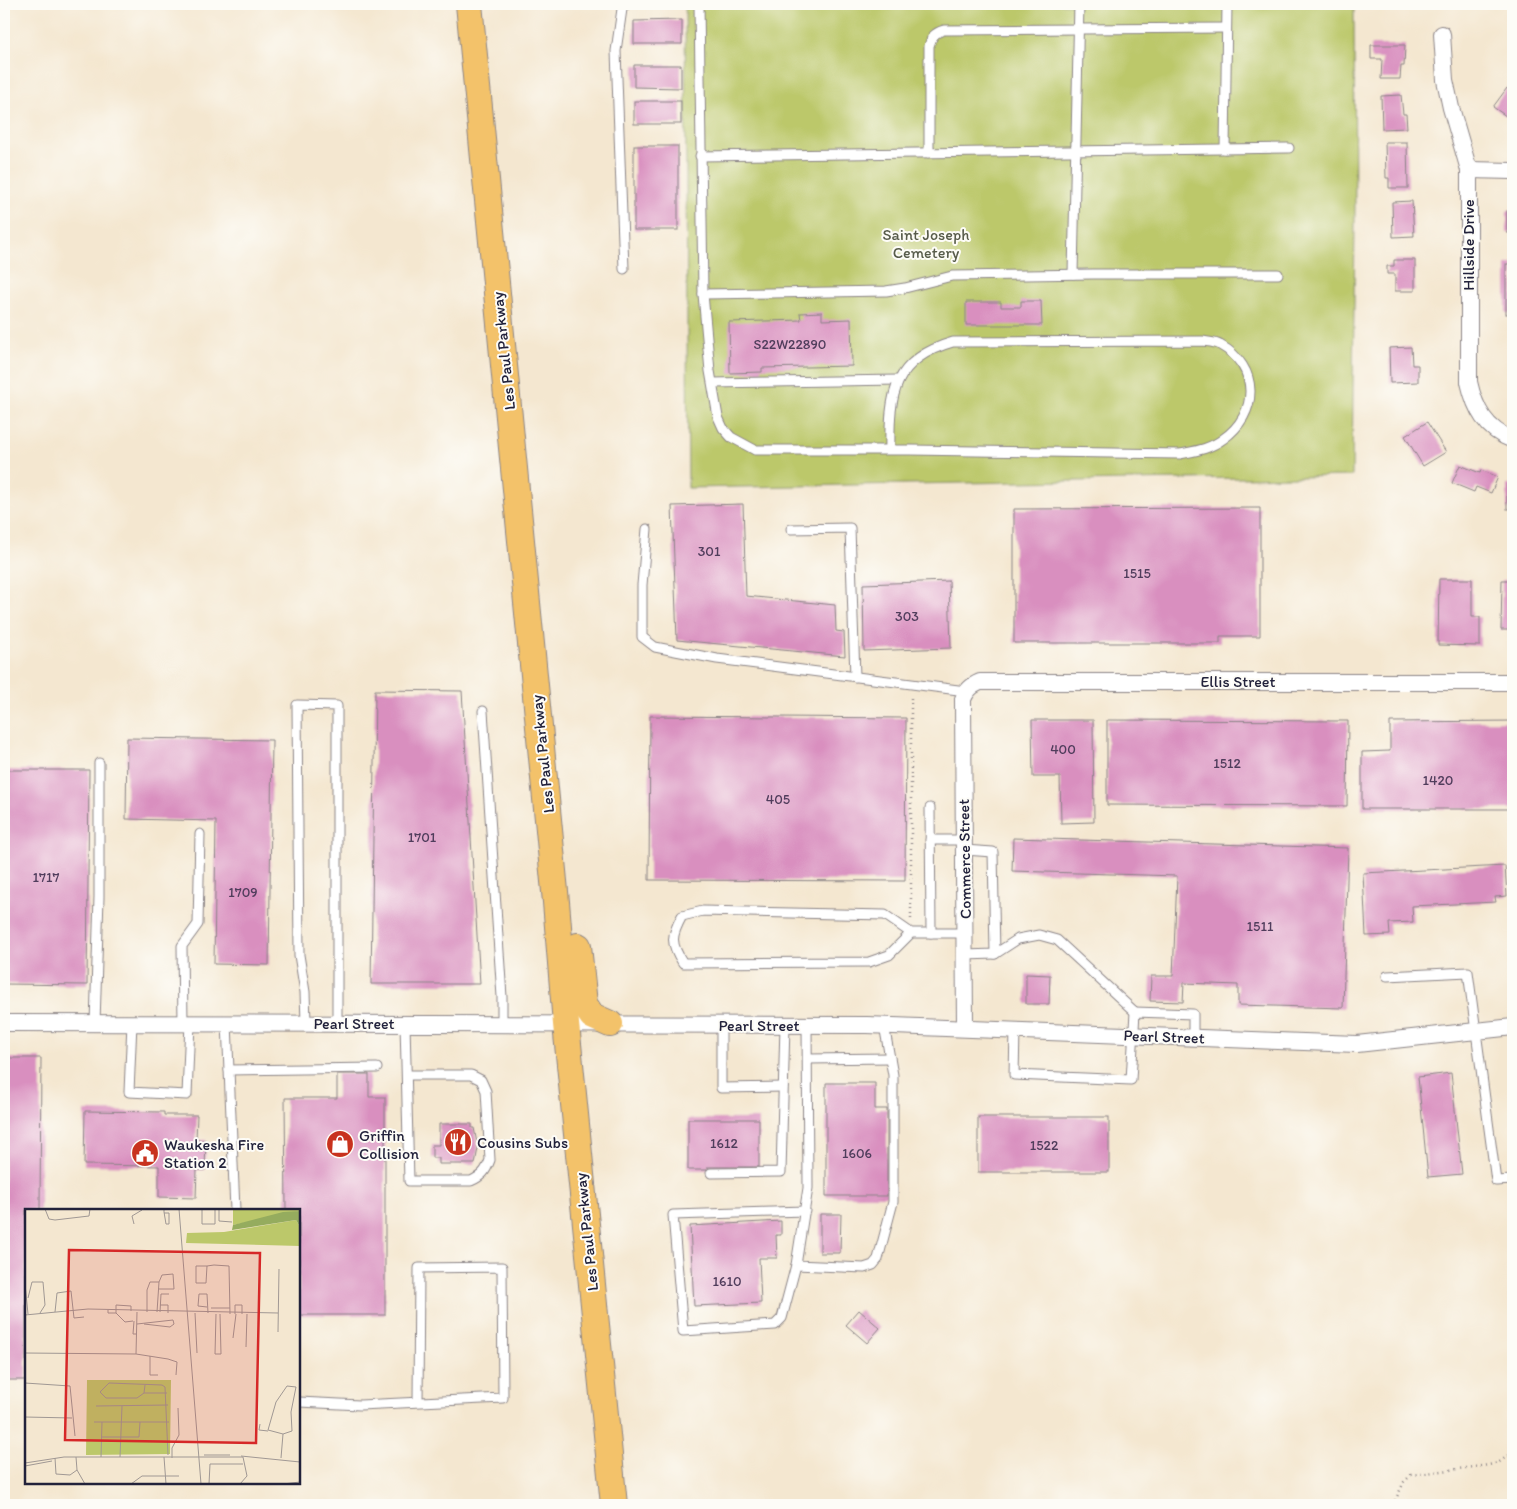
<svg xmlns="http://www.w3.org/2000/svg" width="1517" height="1509" font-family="Itim,sans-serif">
<rect width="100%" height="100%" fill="#fdfcf7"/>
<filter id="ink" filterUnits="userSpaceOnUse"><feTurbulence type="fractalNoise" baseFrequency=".02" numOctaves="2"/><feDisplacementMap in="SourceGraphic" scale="10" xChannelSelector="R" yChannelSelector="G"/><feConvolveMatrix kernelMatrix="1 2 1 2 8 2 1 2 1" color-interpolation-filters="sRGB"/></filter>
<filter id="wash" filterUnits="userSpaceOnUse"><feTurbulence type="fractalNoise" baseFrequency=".0096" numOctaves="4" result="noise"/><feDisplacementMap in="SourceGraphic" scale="20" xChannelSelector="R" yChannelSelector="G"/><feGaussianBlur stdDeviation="1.12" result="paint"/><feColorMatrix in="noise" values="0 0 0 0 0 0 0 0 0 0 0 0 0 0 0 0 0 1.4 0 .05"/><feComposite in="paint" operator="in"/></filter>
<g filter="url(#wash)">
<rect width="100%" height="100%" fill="#f4e7d0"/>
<polygon fill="#bcc86a" stroke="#6f7552" points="685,4 1354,4 1355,222 1352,476 688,488"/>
<g id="blocks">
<g fill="#d98fbf">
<polygon points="682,20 682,44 634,44 634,21"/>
<polygon points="1371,45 1405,45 1404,66 1401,66 1400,79 1381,79 1382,59 1371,59"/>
<polygon points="634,65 681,65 681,88 634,87"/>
<polygon points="1507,88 1513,92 1513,121 1493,107"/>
<polygon points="1401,95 1403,114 1406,114 1407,128 1382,129 1381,96"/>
<rect x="634" y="101" width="47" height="23"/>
<polygon points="1385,142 1407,142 1408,188 1389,188 1389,178 1386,178"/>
<rect x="634" y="146" width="44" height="84"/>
<polygon points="1412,201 1414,236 1393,237 1392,202"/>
<rect x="1507" y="211" width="6" height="22"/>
<polygon points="1394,260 1415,260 1415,291 1395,291 1395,274 1387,274 1387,266 1394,266"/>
<rect x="1506" y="264" width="7" height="50"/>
<polygon points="1021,301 1041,301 1042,325 966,325 966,302 1001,302 1001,307 1021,307"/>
<polygon points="822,312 822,320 851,319 852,366 762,368 762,372 730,373 729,322 801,320 800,313"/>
<polygon points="1411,347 1412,365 1418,365 1418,382 1390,383 1389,348"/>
<polygon points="1427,422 1446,452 1423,466 1405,436"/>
<polygon points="1460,465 1480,473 1481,470 1498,477 1491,493 1476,487 1474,492 1452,483"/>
<rect x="1507" y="485" width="6" height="24"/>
<polygon points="743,504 746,596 835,605 836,631 844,632 845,656 677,640 672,506"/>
<polygon points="1260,508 1260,636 1220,636 1220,643 1014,643 1014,509"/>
<polygon points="1439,579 1472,579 1472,617 1480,617 1480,646 1438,645"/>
<polygon points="1502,580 1513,580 1513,646 1511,646 1511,630 1501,630"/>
<polygon points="949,581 951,648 864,651 863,584"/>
<polygon points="375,690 462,691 480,984 371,984"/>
<polygon points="650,716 906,718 905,881 649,880"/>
<polygon points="1032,720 1093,720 1094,822 1061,823 1060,777 1033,777"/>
<polygon points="1107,720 1348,721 1347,806 1107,805"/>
<polygon points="1513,721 1513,809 1362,809 1362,752 1390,751 1390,722"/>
<polygon points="127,738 272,740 269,965 214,964 216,821 126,819"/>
<polygon points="4,770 89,770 87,985 4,984"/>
<polygon points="1013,838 1348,848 1343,1008 1238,1005 1238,985 1184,983 1183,1002 1150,1001 1151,976 1173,976 1177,876 1012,871"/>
<polygon points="1505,866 1507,896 1495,897 1496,902 1412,906 1413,922 1389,923 1390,935 1366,936 1363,873"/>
<polygon points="1026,974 1050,975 1049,1004 1026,1004"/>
<polygon points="4,1058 41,1058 40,1210 26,1210 26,1380 4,1380"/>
<polygon points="1451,1073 1462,1174 1428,1177 1418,1077"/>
<polygon points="337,1074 369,1074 369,1097 385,1097 385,1315 299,1315 299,1210 286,1210 285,1098 337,1098"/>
<polygon points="826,1083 875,1083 875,1109 887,1109 887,1196 826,1196"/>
<polygon points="85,1111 164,1112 164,1115 197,1115 196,1140 206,1140 205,1170 197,1170 196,1198 159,1197 159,1166 84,1165"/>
<rect x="978" y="1117" width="131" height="55"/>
<polygon points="688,1119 759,1119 759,1167 708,1167 708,1170 688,1170"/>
<polygon points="439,1124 472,1124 472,1128 474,1128 478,1148 475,1164 439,1164 439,1158 432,1158 432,1145 439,1145"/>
<polygon points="820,1214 841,1214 840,1253 820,1253"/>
<polygon points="781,1221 781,1235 776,1235 777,1258 759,1258 761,1303 694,1306 690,1226"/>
<polygon points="859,1310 880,1328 867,1343 846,1325"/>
</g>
</g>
</g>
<g filter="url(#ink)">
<use href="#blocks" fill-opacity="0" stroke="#8b8486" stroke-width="1"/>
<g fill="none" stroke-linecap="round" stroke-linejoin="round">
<g stroke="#8b8486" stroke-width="11">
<g id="service">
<path d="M699,4L703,294L710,371L718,417L723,428L731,437L755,450H911L1180,454C1195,451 1210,449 1223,439C1259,414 1260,367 1220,345C1215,342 1208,342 1202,341L953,342C893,359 889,394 890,450"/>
<polyline points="1225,149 1227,4"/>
<path d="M929,153V46C932,36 934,33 944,30L1226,28"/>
<polyline points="700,156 1289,148"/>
<polyline points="624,269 616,51 622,9 626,4"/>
<polyline points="1073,274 1079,4"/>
<polyline points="703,294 886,291 905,288 952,276 1093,274 1278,274"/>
<polyline points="713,383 899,380"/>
<polyline points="647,529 642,585 642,637 655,647 717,659 966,691"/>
<polyline points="791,529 850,528 855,677"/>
<polyline points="483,711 502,997 502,1024"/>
<polyline points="930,808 931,933"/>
<polyline points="930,840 964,840"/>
<polyline points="964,850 993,852 995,954 965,955"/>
<path d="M911,933L885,915L703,911L682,916C671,936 670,943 683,963L869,962L889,955L911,933H965"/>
<polyline points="995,954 1018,939 1039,935 1057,940 1135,1012"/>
<polyline points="1387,976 1468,972 1496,1181 1513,1180"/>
<polyline points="95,1023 99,897 99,763"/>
<polyline points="132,1023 129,1092 187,1095 190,1023"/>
<polyline points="183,1023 182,946 198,924 200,834"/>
<polyline points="227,1023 235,1210"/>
<polyline points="306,1023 305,992 299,955 297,705 337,706 337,1023"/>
<path d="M405,1024L409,1181H471C482,1176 486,1171 490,1160L486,1091L481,1080L471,1075H407"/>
<polyline points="721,1025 721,1088 783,1087"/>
<polyline points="807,1025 808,1188 796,1265 864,1268 873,1265 878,1259 893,1202 893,1075 884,1025"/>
<polyline points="1015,1031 1014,1075 1131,1080 1135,1012 1193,1014 1193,1037"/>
<polyline points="808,1059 890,1058"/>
<polyline points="229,1070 377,1068"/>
<polyline points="711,1173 781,1172 785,1025"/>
<polyline points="796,1265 782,1318 775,1325 683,1331 673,1215 805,1211"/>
<polyline points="299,1402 360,1405 503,1398 502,1267 419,1268 418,1402"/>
</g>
</g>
<g stroke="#8b8486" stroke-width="18">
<g id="minor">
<path d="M1442,34L1445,80L1451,108L1469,170V382C1475,409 1486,430 1513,440"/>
<polyline points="1469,170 1513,171"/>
<polyline points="4,1023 867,1025 1357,1044 1513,1027"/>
<path d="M965,1028L963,699C967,690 971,686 980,682H1513"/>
</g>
</g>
<g stroke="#8b8486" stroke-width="28">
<g id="primary">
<polyline points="469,4 556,902 566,1024 614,1505"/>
<polyline points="578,946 584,1004 592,1016 610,1024"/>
</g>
</g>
<g stroke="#8b8486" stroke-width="2.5" stroke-dasharray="1 4" stroke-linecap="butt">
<polyline points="911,919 911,695"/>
<polyline points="1393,1505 1404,1482 1411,1475 1489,1465 1498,1463 1513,1452"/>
</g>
<use href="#service" stroke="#fff" stroke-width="9"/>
<use href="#minor" stroke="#fff" stroke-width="16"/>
<use href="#primary" stroke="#f3c26a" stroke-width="26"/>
</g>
</g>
<defs>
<g id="restaurant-disc" transform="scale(1.4375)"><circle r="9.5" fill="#c8321e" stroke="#fdfcf7"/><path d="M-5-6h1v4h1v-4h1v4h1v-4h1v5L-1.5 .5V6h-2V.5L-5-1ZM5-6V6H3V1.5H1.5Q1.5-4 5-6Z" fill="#fff"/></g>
<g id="shop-disc" transform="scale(1.4375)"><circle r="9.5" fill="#c8321e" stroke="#fdfcf7"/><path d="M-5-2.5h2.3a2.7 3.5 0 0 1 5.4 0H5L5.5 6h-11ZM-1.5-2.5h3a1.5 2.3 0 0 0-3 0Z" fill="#fff"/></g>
<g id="civic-disc" transform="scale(1.4375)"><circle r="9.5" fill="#c8321e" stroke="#fdfcf7"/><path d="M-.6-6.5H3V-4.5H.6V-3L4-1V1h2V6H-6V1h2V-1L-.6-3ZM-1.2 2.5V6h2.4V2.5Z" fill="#fff"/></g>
</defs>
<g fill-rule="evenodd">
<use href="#restaurant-disc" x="458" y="1142"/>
<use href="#shop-disc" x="340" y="1144"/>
<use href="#civic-disc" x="145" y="1153"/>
</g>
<g text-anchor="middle" stroke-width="4" stroke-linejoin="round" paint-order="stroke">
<g font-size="14" fill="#503d5c">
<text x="790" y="349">S22W22890</text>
<text x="709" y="556">301</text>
<text x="1137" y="578">1515</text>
<text x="907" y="621">303</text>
<text x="1063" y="754">400</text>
<text x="1227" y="768">1512</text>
<text x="1438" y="785">1420</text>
<text x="778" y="804">405</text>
<text x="422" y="842">1701</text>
<text x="46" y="882">1717</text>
<text x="243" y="897">1709</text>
<text x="1260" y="931">1511</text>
<text x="724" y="1148">1612</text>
<text x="1044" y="1150">1522</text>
<text x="857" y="1158">1606</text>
<text x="727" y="1286">1610</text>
</g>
<g font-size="16" fill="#585c4b" stroke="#fdfcf7">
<text x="926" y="240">Saint Joseph<tspan x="926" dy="18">Cemetery</tspan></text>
</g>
<g font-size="16" fill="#22223b" stroke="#fdfcf7">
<text transform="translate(1468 245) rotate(-90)" y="6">Hillside Drive</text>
<text transform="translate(503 351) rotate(-96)" y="6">Les Paul Parkway</text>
<text x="1238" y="687">Ellis Street</text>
<text transform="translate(542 754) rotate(-96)" y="6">Les Paul Parkway</text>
<text transform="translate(964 859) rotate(-91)" y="6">Commerce Street</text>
<text x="354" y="1029">Pearl Street</text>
<text x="759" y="1031">Pearl Street</text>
<text transform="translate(1164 1036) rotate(2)" y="6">Pearl Street</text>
<text transform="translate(586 1232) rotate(-96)" y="6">Les Paul Parkway</text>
</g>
<g font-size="16" fill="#22223b" stroke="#fdfcf7" text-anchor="start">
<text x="359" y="1141">Griffin<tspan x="359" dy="18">Collision</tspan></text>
<text x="477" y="1148">Cousins Subs</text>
<text x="164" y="1150">Waukesha Fire<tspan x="164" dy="18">Station 2</tspan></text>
</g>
</g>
<g transform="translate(25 1209)">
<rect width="275" height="275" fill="#f4e7d0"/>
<path d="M208,0H275V2L208,16ZM271,11L275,18V37L161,34L162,24L199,23ZM62,171H146L145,245L61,246Z" fill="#bcc86a"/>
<path d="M275,2V18L271,11L207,21L208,16L258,3Z" fill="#95ac5e"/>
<path fill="none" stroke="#a09894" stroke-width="1" d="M20,0L24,10L30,11L64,7L65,0M139,0V3L141,15H144V4H139M154,0L176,275M177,0V15H190V0M194,0V12L207,13M109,15L107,7L117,1M182,57L181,74H171V57H182L189,56L204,57L205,105M0,75L3,105M133,80H149L148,65L137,66L134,73M3,89L7,73H18L20,96L15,104M135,96H143V104M182,98L173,97L174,85H182L183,104M186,99H205M83,101V104H91V96L106,97V102M30,103L32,84L46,82L49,109L59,108M122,103V81L125,73H134L132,103M135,103L136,85H144M91,104L100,113L108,112M170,104L172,144M191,105L190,145H196L195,105M210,105V96H217V105M0,106L63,100L253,104M109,112L108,125H112M112,115L148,111L149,115L145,118L119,115M253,123L254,60M208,129L211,105M221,138L222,105M0,144L111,145L143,150L152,153L151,166M111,145L112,103M125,147V166H133M0,174L45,177L50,227M120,176L119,184L112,189H81L75,183L84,174L137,176L140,178L143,246M119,184H142M71,197L143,196M0,208L47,209M69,213H144M235,215L234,221L243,222M77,228H114L115,213M179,246H205M216,247L275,253M51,248L52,261L60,275M76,248L77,213M95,248L97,197M139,248L141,275M30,249L31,265L45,266L52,261M147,249V239L154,226L153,199M256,249L258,225L267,222L266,203L271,178L262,177L251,193L243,221L258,225M0,254L39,248H218M0,257L27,252M106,275L117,267H154M184,275L185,255H218M215,275L222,267L218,248M258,275L275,273"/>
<path fill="#d62828" fill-opacity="0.15" stroke="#d62828" stroke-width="2.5" d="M44,41L235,44L231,234L40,231Z"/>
<rect width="275" height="275" fill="none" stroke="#22223b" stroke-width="2.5"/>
</g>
<rect width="1517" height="1509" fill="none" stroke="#fdfcf7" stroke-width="20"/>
</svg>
